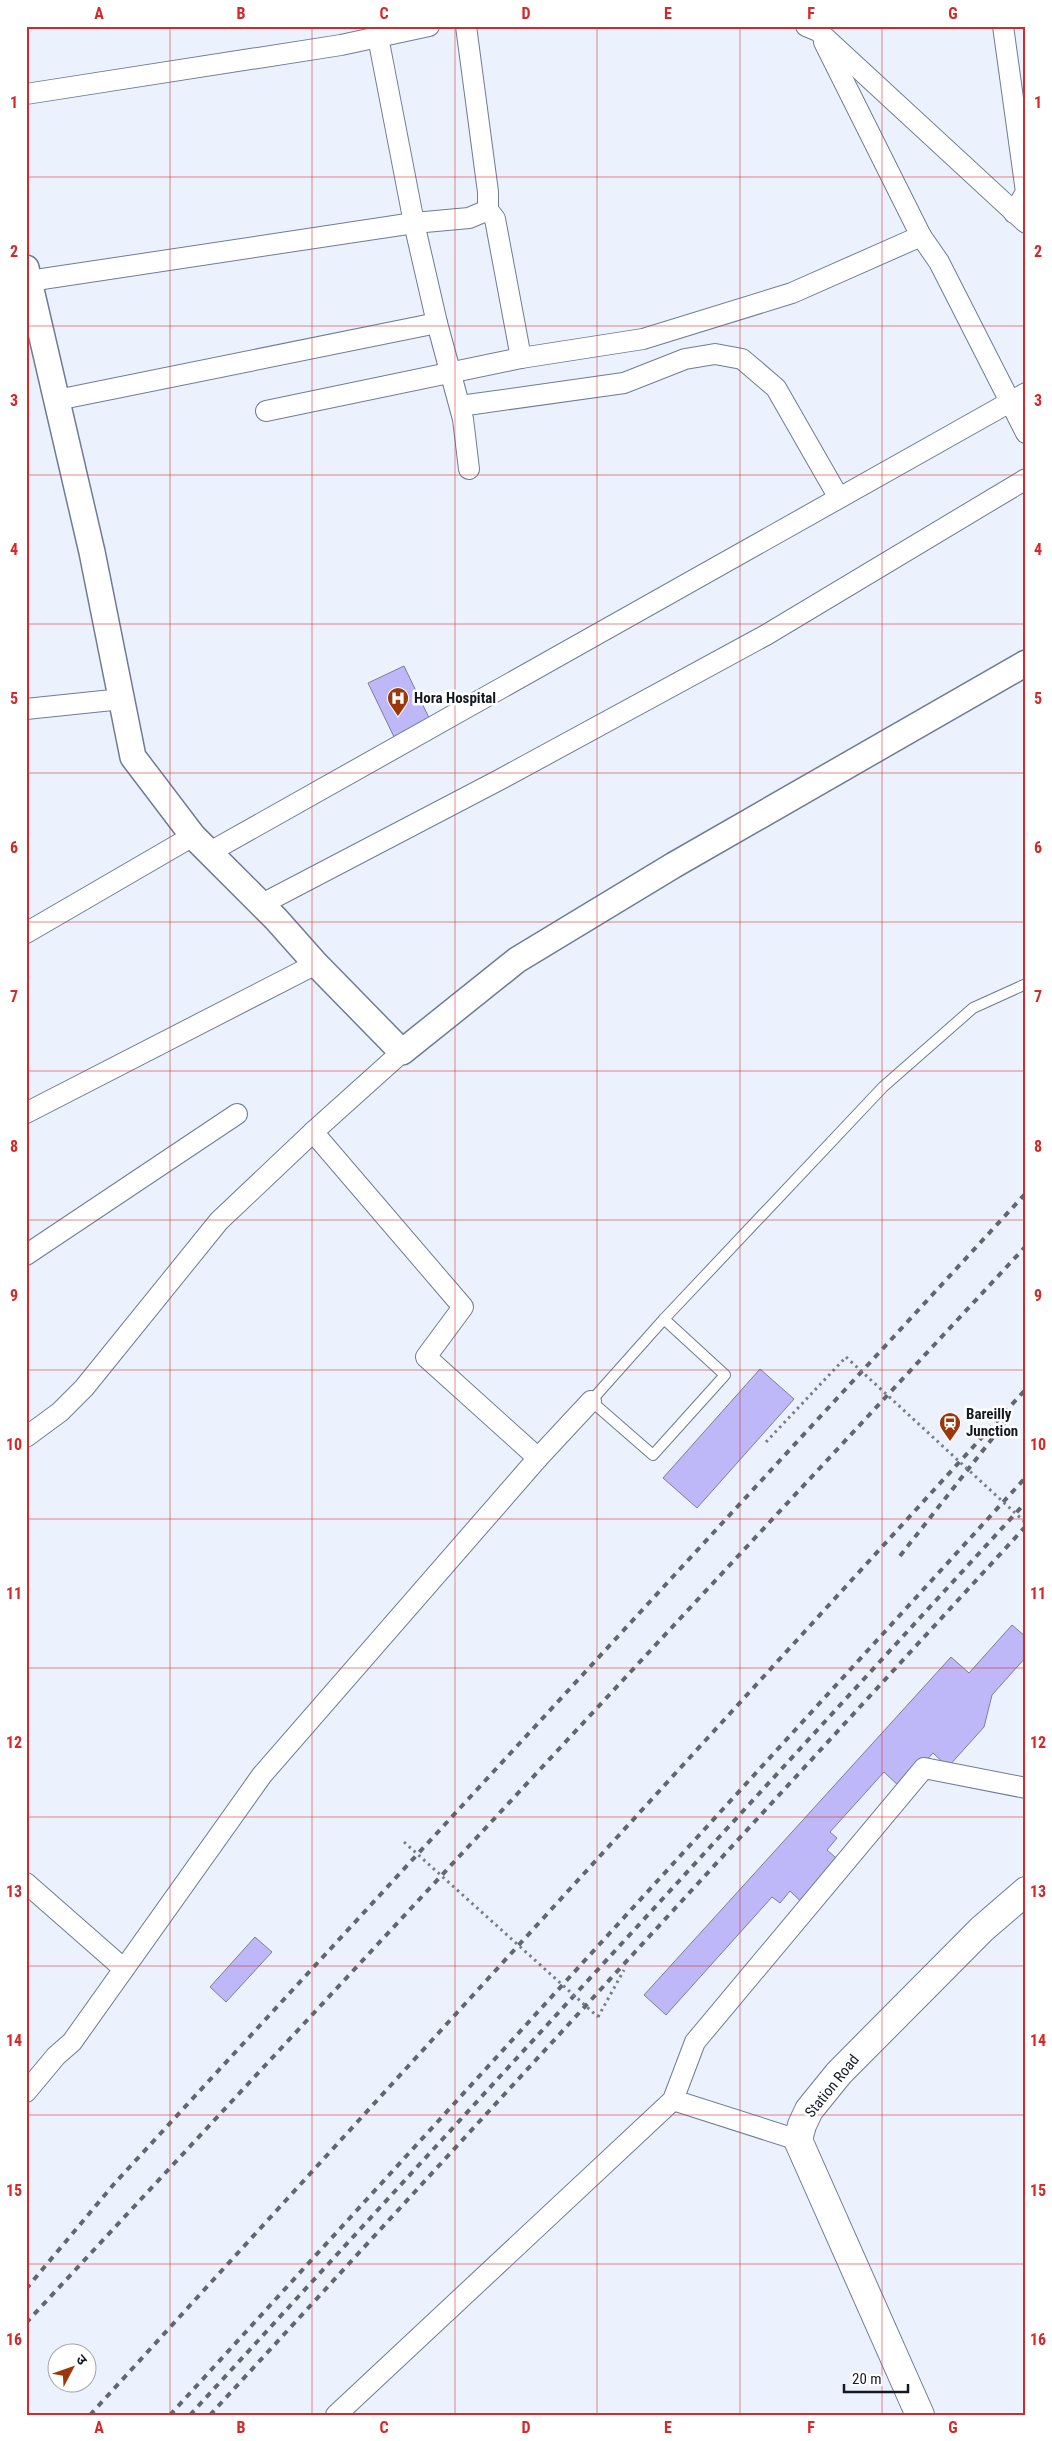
<svg xmlns="http://www.w3.org/2000/svg" width="1052" height="2441" font-family="'Roboto Condensed','Noto Sans Devanagari',sans-serif">
<rect width="100%" height="100%" fill="#ecf2fd"/>
<g fill="#beb7f8" stroke="#7f7d97">
<polygon points="404,666 432,724 396,741 368,683"/>
<polygon points="760,1369 794,1399 697,1508 663,1478"/>
<polygon points="1012,1625 1026,1637 1026,1657 992,1695 984,1727 948,1767 933,1753 901,1788 884,1772 830,1832 837,1838 827,1850 850,1870 812,1912 790,1891 780,1903 772,1897 666,2015 644,1995 951,1657 969,1673"/>
<polygon points="255,1937 272,1952 226,2002 210,1987"/>
</g>
<g fill="none" stroke-linecap="round" stroke-linejoin="round">
<g stroke="#6f7c93" stroke-width="12">
<g id="service">
<polyline points="664,1319 883,1087 973,1008 1026,984"/>
<polygon points="664,1319 725,1375 653,1455 591,1401"/>
</g>
</g>
<g stroke="#6f7c93" stroke-width="22">
<g id="minor">
<polyline points="466,26 488,192 488,210 495,219 521,358"/>
<polyline points="806,26 818,31 1026,223"/>
<polyline points="1003,26 1026,192 1014,213"/>
<polyline points="378,37 414,223 437,323 463,419 469,469"/>
<polyline points="824,42 921,236"/>
<polyline points="26,94 341,45 429,26"/>
<polyline points="29,281 414,223 469,218 488,210"/>
<polyline points="57,400 437,323"/>
<polyline points="460,406 624,383 685,359 715,354 742,359 776,388 839,498"/>
<polyline points="266,411 521,358 643,339 792,293 921,236 939,262 1026,433"/>
<polyline points="26,709 122,699"/>
<polyline points="210,852 1026,393"/>
<polyline points="262,904 501,779 766,635 1026,479"/>
<polyline points="26,933 193,836"/>
<polyline points="26,1113 316,964"/>
<polyline points="313,1132 463,1307 426,1357 538,1458 591,1401"/>
<polyline points="26,1255 237,1114"/>
<polyline points="26,1437 60,1412 84,1388 219,1221 313,1132 402,1052"/>
<polyline points="26,1883 124,1969"/>
<polyline points="26,2092 56,2056 72,2042 262,1775 538,1458"/>
<polyline points="673,2100 798,2140"/>
<polyline points="336,2415 673,2100 695,2042 924,1768 1026,1788"/>
</g>
</g>
<g stroke="#6f7c93" stroke-width="28">
<polyline id="tertiary" points="26,268 92,552 133,757 193,836 276,919 316,964 402,1052 517,960 674,865 1026,663"/>
</g>
<g stroke="#6f7c93" stroke-width="30">
<polyline id="secondary" points="920,2415 798,2140 802,2125 809,2110 839,2073 982,1929 1026,1891"/>
</g>
<g stroke="#787d87" stroke-width="3" stroke-dasharray="2.5 4" stroke-linecap="butt">
<polyline points="766,1442 846,1357"/>
<polyline points="598,2017 624,1970"/>
</g>
<use href="#service" stroke="#fff" stroke-width="10"/>
<use href="#minor" stroke="#fff" stroke-width="20"/>
<use href="#tertiary" stroke="#fff" stroke-width="25"/>
<use href="#secondary" stroke="#fff" stroke-width="28"/>
<g stroke="#616770" stroke-width="4" stroke-dasharray="6 6" stroke-linecap="butt">
<polyline points="900,1556 1010,1416"/>
<polyline points="26,2289 114,2184 1026,1193"/>
<polyline points="26,2323 1026,1246"/>
<polyline points="90,2415 1026,1389"/>
<polyline points="170,2415 1026,1477"/>
<polyline points="190,2415 1026,1502"/>
<polyline points="210,2415 1026,1526"/>
</g>
<g stroke="#787d87" stroke-width="3" stroke-dasharray="2.5 4" stroke-linecap="butt">
<polyline points="846,1357 1026,1523"/>
<polyline points="404,1842 598,2017"/>
</g>
</g>
<path fill="none" stroke="#d62828" stroke-width="1" stroke-opacity="0.55" d="M170,26V2415M312,26V2415M455,26V2415M597,26V2415M740,26V2415M882,26V2415M26,177H1026M26,326H1026M26,475H1026M26,624H1026M26,773H1026M26,922H1026M26,1071H1026M26,1220H1026M26,1370H1026M26,1519H1026M26,1668H1026M26,1817H1026M26,1966H1026M26,2115H1026M26,2264H1026"/>
<defs>
<g id="hospital-pin" transform="scale(1.125)"><path d="M0 17L-7.5 6A9.5 9.5 0 1 1 7.5 6Z" fill="#9c3709" stroke="#fff"/><path d="M-5-5h3v3.5h4V-5h3V5h-3V1.5h-4V5h-3Z" fill="#fff"/></g>
<g id="station-pin" transform="scale(1.125)"><path d="M0 17L-7.5 6A9.5 9.5 0 1 1 7.5 6Z" fill="#9c3709" stroke="#fff"/><path d="M-3-6H3Q5-6 5-4V2Q5 4 3 4L4.5 6H3L1.5 4h-3L-3 6H-4.5L-3 4Q-5 4-5 2V-4Q-5-6-3-6ZM-3.5-4v3h7v-3ZM-3.5 1v1.5H-2V1ZM2 1v1.5H3.5V1Z" fill="#fff"/></g>
</defs>
<g fill-rule="evenodd">
<use href="#hospital-pin" x="398" y="698"/>
<use href="#station-pin" x="950" y="1423"/>
</g>
<g text-anchor="middle" stroke-width="5" stroke-linejoin="round" paint-order="stroke">
<g font-size="15" font-weight="bold" fill="#141922" stroke="#fff" text-anchor="start">
<text x="414" y="703">Hora Hospital</text>
<text x="966" y="1419">Bareilly<tspan x="966" dy="17">Junction</tspan></text>
</g>
<g font-size="15" fill="#141922" stroke="#fff">
<text transform="translate(832 2086) rotate(-51)" y="5">Station Road</text>
</g>
</g>
<rect width="1052" height="2441" fill="none" stroke="#ffffff" stroke-width="55"/>
<g transform="translate(72 2368) rotate(49)"><circle r="24" fill="#ffffff" stroke="#a1a3a7"/>
<path d="M0-4L9 19L0 12L-9 19Z" fill="#9c3709"/>
<text y="-8" font-size="14" font-weight="bold" text-anchor="middle" fill="#141922">उ</text>
</g>
<path d="M844 2384v8h64v-8" fill="none" stroke="#141922" stroke-width="2.5"/>
<text x="852" y="2384" font-size="15" fill="#141922" stroke="#ffffff" stroke-width="4" paint-order="stroke">20 m</text>
<rect x="28" y="28" width="996" height="2386" fill="none" stroke="#d62828" stroke-width="2"/>
<g font-size="16" text-anchor="middle" font-weight="bold" fill="#d62828">
<text x="99" y="19">A</text>
<text x="241" y="19">B</text>
<text x="384" y="19">C</text>
<text x="526" y="19">D</text>
<text x="668" y="19">E</text>
<text x="811" y="19">F</text>
<text x="953" y="19">G</text>
<text x="14" y="108">1</text>
<text x="1038" y="108">1</text>
<text x="14" y="257">2</text>
<text x="1038" y="257">2</text>
<text x="14" y="406">3</text>
<text x="1038" y="406">3</text>
<text x="14" y="555">4</text>
<text x="1038" y="555">4</text>
<text x="14" y="704">5</text>
<text x="1038" y="704">5</text>
<text x="14" y="853">6</text>
<text x="1038" y="853">6</text>
<text x="14" y="1002">7</text>
<text x="1038" y="1002">7</text>
<text x="14" y="1152">8</text>
<text x="1038" y="1152">8</text>
<text x="14" y="1301">9</text>
<text x="1038" y="1301">9</text>
<text x="14" y="1450">10</text>
<text x="1038" y="1450">10</text>
<text x="14" y="1599">11</text>
<text x="1038" y="1599">11</text>
<text x="14" y="1748">12</text>
<text x="1038" y="1748">12</text>
<text x="14" y="1897">13</text>
<text x="1038" y="1897">13</text>
<text x="14" y="2046">14</text>
<text x="1038" y="2046">14</text>
<text x="14" y="2196">15</text>
<text x="1038" y="2196">15</text>
<text x="14" y="2345">16</text>
<text x="1038" y="2345">16</text>
<text x="99" y="2433">A</text>
<text x="241" y="2433">B</text>
<text x="384" y="2433">C</text>
<text x="526" y="2433">D</text>
<text x="668" y="2433">E</text>
<text x="811" y="2433">F</text>
<text x="953" y="2433">G</text>
</g>
</svg>
